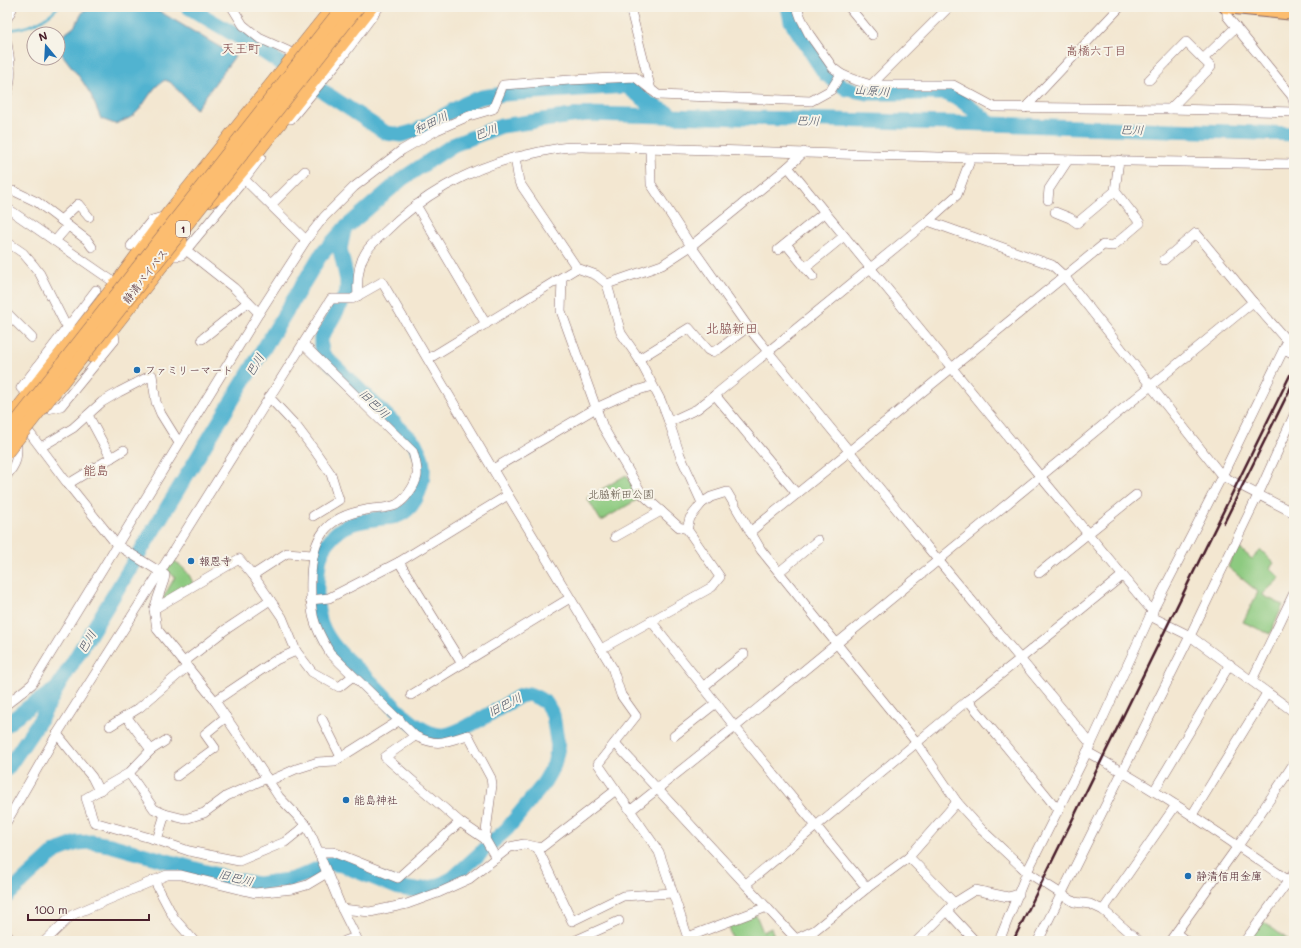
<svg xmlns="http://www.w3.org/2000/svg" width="1301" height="948" font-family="Mali,'Klee One',sans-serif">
<rect width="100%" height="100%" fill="#f7f3e8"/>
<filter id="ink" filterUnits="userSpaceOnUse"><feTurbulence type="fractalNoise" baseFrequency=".025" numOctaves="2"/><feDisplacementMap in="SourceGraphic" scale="8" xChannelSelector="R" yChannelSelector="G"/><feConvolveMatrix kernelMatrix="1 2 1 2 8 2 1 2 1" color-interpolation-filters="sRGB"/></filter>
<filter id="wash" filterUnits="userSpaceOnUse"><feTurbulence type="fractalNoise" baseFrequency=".012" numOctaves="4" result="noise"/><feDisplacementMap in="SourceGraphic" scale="16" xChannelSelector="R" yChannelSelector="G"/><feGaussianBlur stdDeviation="0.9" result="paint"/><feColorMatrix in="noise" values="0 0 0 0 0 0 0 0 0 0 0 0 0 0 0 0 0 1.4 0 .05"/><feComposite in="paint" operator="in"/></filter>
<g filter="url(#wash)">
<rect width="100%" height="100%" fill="#f3e7d1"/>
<g fill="#8dca80" stroke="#6c7456">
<polygon points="626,475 640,498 601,521 587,498"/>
<polygon points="1237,546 1252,559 1261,550 1274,563 1270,568 1280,578 1263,594 1264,596 1283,605 1270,634 1243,622 1258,592 1228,567"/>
<path d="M173,560C182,566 190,573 193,584L165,601L163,598L175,577L166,570Z"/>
<polygon points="756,915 763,932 771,928 776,941 733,941 728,924"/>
<polygon points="1262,921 1290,941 1247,941"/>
</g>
<path fill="#51b3d0" stroke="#4e697e" d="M91,7H152L235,56L196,109L170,82L165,80C151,87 146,104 135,114C130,119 122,121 115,124L101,119L91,95L83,82L58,49V39L74,27L84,10H88Z"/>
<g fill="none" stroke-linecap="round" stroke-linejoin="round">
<path stroke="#51b3d0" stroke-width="2.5" d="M7,30C26,29 45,21 58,7"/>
<g stroke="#51b3d0" stroke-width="15">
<polyline points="188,7 259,49 386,133 401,135 416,131 466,103 482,97 504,94 626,86 650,104 669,113"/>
<polyline points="788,7 791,21 825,74 847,89 867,93 945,93 962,101 991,124"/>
<polyline points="7,724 30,706 55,690"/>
<polyline points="7,769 40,720 56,690 320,256 344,229 402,179 453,145 501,126 586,114 991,124 1294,134"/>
<path d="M7,896L56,851L77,843L91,842L110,845L231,879L258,884L289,880L304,875L330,863L342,865L399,888L417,890L438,886L453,878L507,829L542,786L554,765L558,747L553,715L546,703L538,698L529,694L520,696C502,706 464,732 445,735C436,736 427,732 419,727C402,717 389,700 375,686C355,666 331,650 321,623C315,607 317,579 319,563C320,555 324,547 329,541C343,522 361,521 382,518C387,518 393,517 397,516C418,508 426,479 422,459C421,454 417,448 415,443L323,355L321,346V338L341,304L347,291V280L340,249L344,230"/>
</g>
</g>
</g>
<g filter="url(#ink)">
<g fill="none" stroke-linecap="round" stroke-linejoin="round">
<g stroke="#856565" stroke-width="10">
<g id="minor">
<polyline points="232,7 243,25 259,38 288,51"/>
<polyline points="630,7 651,90"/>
<polyline points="797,7 801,18 809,34 833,68 841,74 852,79 871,85 953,85 994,107 1170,109 1294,112"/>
<polyline points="849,7 872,35"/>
<polyline points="1227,7 1227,16 1292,96 1294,103"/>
<polyline points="7,19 13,7"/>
<path d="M7,43C10,62 13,76 7,94"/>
<polyline points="1203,59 1236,27"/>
<polyline points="1149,80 1186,42 1211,67 1170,109"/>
<polyline points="871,85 949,7"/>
<polyline points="1025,108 1120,7"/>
<polyline points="291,119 342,57 379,7"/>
<polyline points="650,149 651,184 691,246 748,327 938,560 1091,744"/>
<polyline points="515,157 519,182 577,268"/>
<polyline points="788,167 1040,476 1153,612"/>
<polyline points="244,179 306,240"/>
<polyline points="14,191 37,202 87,240 92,247"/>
<polyline points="1048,200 1049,189 1068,160"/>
<polyline points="271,205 305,171"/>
<polyline points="416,205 486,324"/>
<polyline points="7,208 121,287"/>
<polyline points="1055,212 1070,218 1077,223 1115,191"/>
<polyline points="61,220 78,204 89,217"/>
<polyline points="928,221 957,195 971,158"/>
<polyline points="55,241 68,226"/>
<polyline points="7,242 23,253 34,266 40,274 64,322 73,330"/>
<polyline points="786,244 813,277"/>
<polyline points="131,246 152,220 166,216"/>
<polyline points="186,250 234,288 259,313"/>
<polyline points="778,250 825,212"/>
<polyline points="170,256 177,256 182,255 239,186 261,157"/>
<polyline points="1164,260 1196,233 1253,302 1288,342"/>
<polyline points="805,268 844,236"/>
<polyline points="562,278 561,311 603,427 642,494 679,527 687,529 720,577 712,587 601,649"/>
<polyline points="607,284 662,265 691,246 788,167 804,152"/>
<path d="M358,296C357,282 358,264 366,252C371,244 378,238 385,232C420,197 468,169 516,157C531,154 546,150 561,148C578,146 596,148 613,147L971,158L1294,164"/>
<polyline points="7,313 32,338"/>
<polyline points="202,339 248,302"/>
<path d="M303,344L413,452C415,460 418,468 417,476C415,486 405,500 396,505C386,509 375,508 366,510C325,517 312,538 311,578C310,612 312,623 330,653L415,736C439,747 444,742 468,735L491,778L492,785L485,839"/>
<polyline points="1284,349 1294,354"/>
<polyline points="428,359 577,268 596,275 607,284 621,333 639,359 661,401 669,422 680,455 702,503 711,497 727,492 761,550 917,743 957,802 983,831 1027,872 1074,902 1090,904 1103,910 1139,941"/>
<polyline points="639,359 689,328 708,350 712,352 719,349 748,327"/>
<polyline points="29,395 21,388 96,290"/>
<polyline points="715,395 797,494"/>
<polyline points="269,397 297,427 315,451 331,474 339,500 313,516"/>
<polyline points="7,408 14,414 29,432 68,484 117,545 165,575 164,580 154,609 157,629 215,701 247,748 279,797 306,825 313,839 342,909 358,941"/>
<polyline points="48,409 61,406 115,340 113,328"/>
<polyline points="88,415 111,458"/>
<polyline points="669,422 697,409 715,395 928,221 1052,265 1064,276 1222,476 1294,513"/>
<polyline points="41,447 73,428 102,402 119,392 152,375 156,402 161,414 179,443"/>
<polyline points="493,469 596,408 629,393 652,386"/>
<path d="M7,475C16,464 17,460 17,446"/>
<polyline points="68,484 124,450"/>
<polyline points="687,529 690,518 702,503"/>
<polyline points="750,532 1103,245 1113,246 1140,223 1115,191 1119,160"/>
<polyline points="615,537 661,511"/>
<polyline points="399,562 462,664"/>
<polyline points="779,572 818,540"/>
<polyline points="1039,573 1136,495"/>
<polyline points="253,575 287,553 312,555"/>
<polyline points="310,600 329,598 399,562 508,495"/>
<polyline points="154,609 239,559 253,575 282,617 296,651 276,660 215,701"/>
<polyline points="1150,616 1190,636 1294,712"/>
<polyline points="651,621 735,727 867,888"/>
<polyline points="296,651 312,672 339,687 353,676"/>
<polyline points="184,662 225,630 270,600"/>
<polyline points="1252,680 1294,593"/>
<polyline points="703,687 744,654"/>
<polyline points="411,695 570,598"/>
<polyline points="968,700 1059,811"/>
<polyline points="7,704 32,684 259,313 306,240 324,217 354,187 402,150 437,130 469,116 493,109 503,85 570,80 635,77 658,95 811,101 831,90 841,74"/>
<polyline points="126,716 151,750"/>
<polyline points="322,719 341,757"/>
<polyline points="110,726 139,708 187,667"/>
<polyline points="57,734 92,777 99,791"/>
<polyline points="415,736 385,757 460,822 485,839 496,858"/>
<polyline points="674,736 716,703"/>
<polyline points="165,741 151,750 129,773 86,798 94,822 157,840 189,851 239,861 285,842 306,825"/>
<polyline points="615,743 796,939"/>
<path d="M1087,752C1157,790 1223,836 1289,881"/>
<polyline points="129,773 154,809 165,814 185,819 204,813 227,796 267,778"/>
<polyline points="177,776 215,748 205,734 226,717"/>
<polyline points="269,781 296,769 318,762 335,761 400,720"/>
<polyline points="1154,791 1230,664"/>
<polyline points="631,810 735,727 1253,302"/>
<polyline points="1192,815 1267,693"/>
<polyline points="7,821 57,734 160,572 331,299 352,299 382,282 508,495 601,649 612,667 621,695 636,716 598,764 659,852 689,941"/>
<polyline points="157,840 165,814"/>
<polyline points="537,847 572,921 623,896 673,893"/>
<polyline points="318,852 333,852 398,878 460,822"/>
<polyline points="909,857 954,903"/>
<polyline points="154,880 174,918 194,941"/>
<polyline points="746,884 968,700 1020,659 1122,576"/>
<polyline points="342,909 370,912 407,904 440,892 469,879 510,847 524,844 541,848 616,790"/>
<polyline points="1103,910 1176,805"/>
<polyline points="947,911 954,903 975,890 1008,897 1019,894"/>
<polyline points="1176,933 1186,941"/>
<polyline points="7,935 12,941"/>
<polyline points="688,937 767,907"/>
<polyline points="45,941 72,915 167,875 181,875 255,893 293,889 307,885 327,873"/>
<polyline points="345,941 356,937"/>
<polyline points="574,941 619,921"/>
<polyline points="792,941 815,930 867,888 909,857 957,802"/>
<polyline points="917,941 947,911 975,941"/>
<polyline points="999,941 1027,872 1091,744 1150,616 1222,476 1294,328"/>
<polyline points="1038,941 1190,636 1258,495 1294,415"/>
<polyline points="1170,941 1238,846 1283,780 1294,763"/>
<polyline points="1245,941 1294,873"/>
</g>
</g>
<g stroke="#856565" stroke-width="14">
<polyline id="major" points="1225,7 1294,14"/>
</g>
<g stroke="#856565" stroke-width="14">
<g id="highway">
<polyline points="210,201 222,194 255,155 371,7"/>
<polyline points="91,356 181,241"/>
<polyline points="7,422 116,284 166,216 333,7"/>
</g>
</g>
<use href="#minor" stroke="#fff" stroke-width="9"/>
<use href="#major" stroke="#fcbd6f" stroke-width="12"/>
<use href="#highway" stroke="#fcbd6f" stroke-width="13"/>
<g stroke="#4a1f2b" stroke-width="2.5">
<polyline points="1224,523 1294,381"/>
<polyline points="1013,941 1294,367"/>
</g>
<g stroke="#856565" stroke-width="14" stroke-linecap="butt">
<g id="highway-bridge">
<polyline points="7,434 343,7"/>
<polyline points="7,452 358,7"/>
</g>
</g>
<use href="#highway-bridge" stroke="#fcbd6f" stroke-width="13"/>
</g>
</g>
<g fill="#1f6fb2" stroke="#f7f3e8" stroke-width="1.5">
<circle cx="137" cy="370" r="4"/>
<circle cx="191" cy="561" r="4"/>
<circle cx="346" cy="800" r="4"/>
<circle cx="1188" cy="876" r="4"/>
</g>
<g text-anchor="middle" stroke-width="4" stroke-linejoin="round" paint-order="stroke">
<rect fill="#f7f3e8" stroke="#7e5f64" stroke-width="1" x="176" y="221" width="14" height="16" rx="3"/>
<g font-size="10" font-weight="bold" fill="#4a1f2b">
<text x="183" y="233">1</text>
</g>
<g font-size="11" fill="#4a1f2b" stroke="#f7f3e8">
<text transform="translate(145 276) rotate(-52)" y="4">静清バイパス</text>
</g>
<g font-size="11" fill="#4a1f2b" stroke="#f7f3e8" text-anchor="start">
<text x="145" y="374">ファミリーマート</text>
<text x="199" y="565">報恩寺</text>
<text x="354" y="804">能島神社</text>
<text x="1196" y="880">静清信用金庫</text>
</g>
<g font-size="11" fill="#5e5244" stroke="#f7f3e8">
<text x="621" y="498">北脇新田公園</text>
</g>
<g font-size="12" fill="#804748" stroke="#f7f3e8">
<text x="1096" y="55">高橋六丁目</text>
</g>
<g font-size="12" font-style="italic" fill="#4c5365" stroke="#f7f3e8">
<text transform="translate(872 91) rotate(4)" y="4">山原川</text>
<text transform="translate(808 121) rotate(2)" y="4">巴川</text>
<text transform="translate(431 123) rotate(-26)" y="4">和田川</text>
<text transform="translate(1132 130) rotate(2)" y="4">巴川</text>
<text transform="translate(486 132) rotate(-21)" y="4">巴川</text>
<text transform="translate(255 365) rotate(-59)" y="4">巴川</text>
<text transform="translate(374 404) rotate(44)" y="4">旧巴川</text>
<text transform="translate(87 642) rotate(-59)" y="4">巴川</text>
<text transform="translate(505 705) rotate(-27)" y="4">旧巴川</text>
<text transform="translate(236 878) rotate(14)" y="4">旧巴川</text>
</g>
<g font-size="13" fill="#804748" stroke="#f7f3e8">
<text x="241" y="53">天王町</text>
<text x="732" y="333">北脇新田</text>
<text x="96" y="475">能島</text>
</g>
</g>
<rect width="1301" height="948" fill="none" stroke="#f7f3e8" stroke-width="24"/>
<g transform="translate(46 46) rotate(342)"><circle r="19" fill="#f7f3e8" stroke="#b29e9c"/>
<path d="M0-3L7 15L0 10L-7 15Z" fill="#1f6fb2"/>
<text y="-6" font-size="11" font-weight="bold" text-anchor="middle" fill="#4a1f2b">N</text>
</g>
<path d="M28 914v6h121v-6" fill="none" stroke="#4a1f2b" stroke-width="2"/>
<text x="34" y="914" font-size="12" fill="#4a1f2b" stroke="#f7f3e8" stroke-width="3" paint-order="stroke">100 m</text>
</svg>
